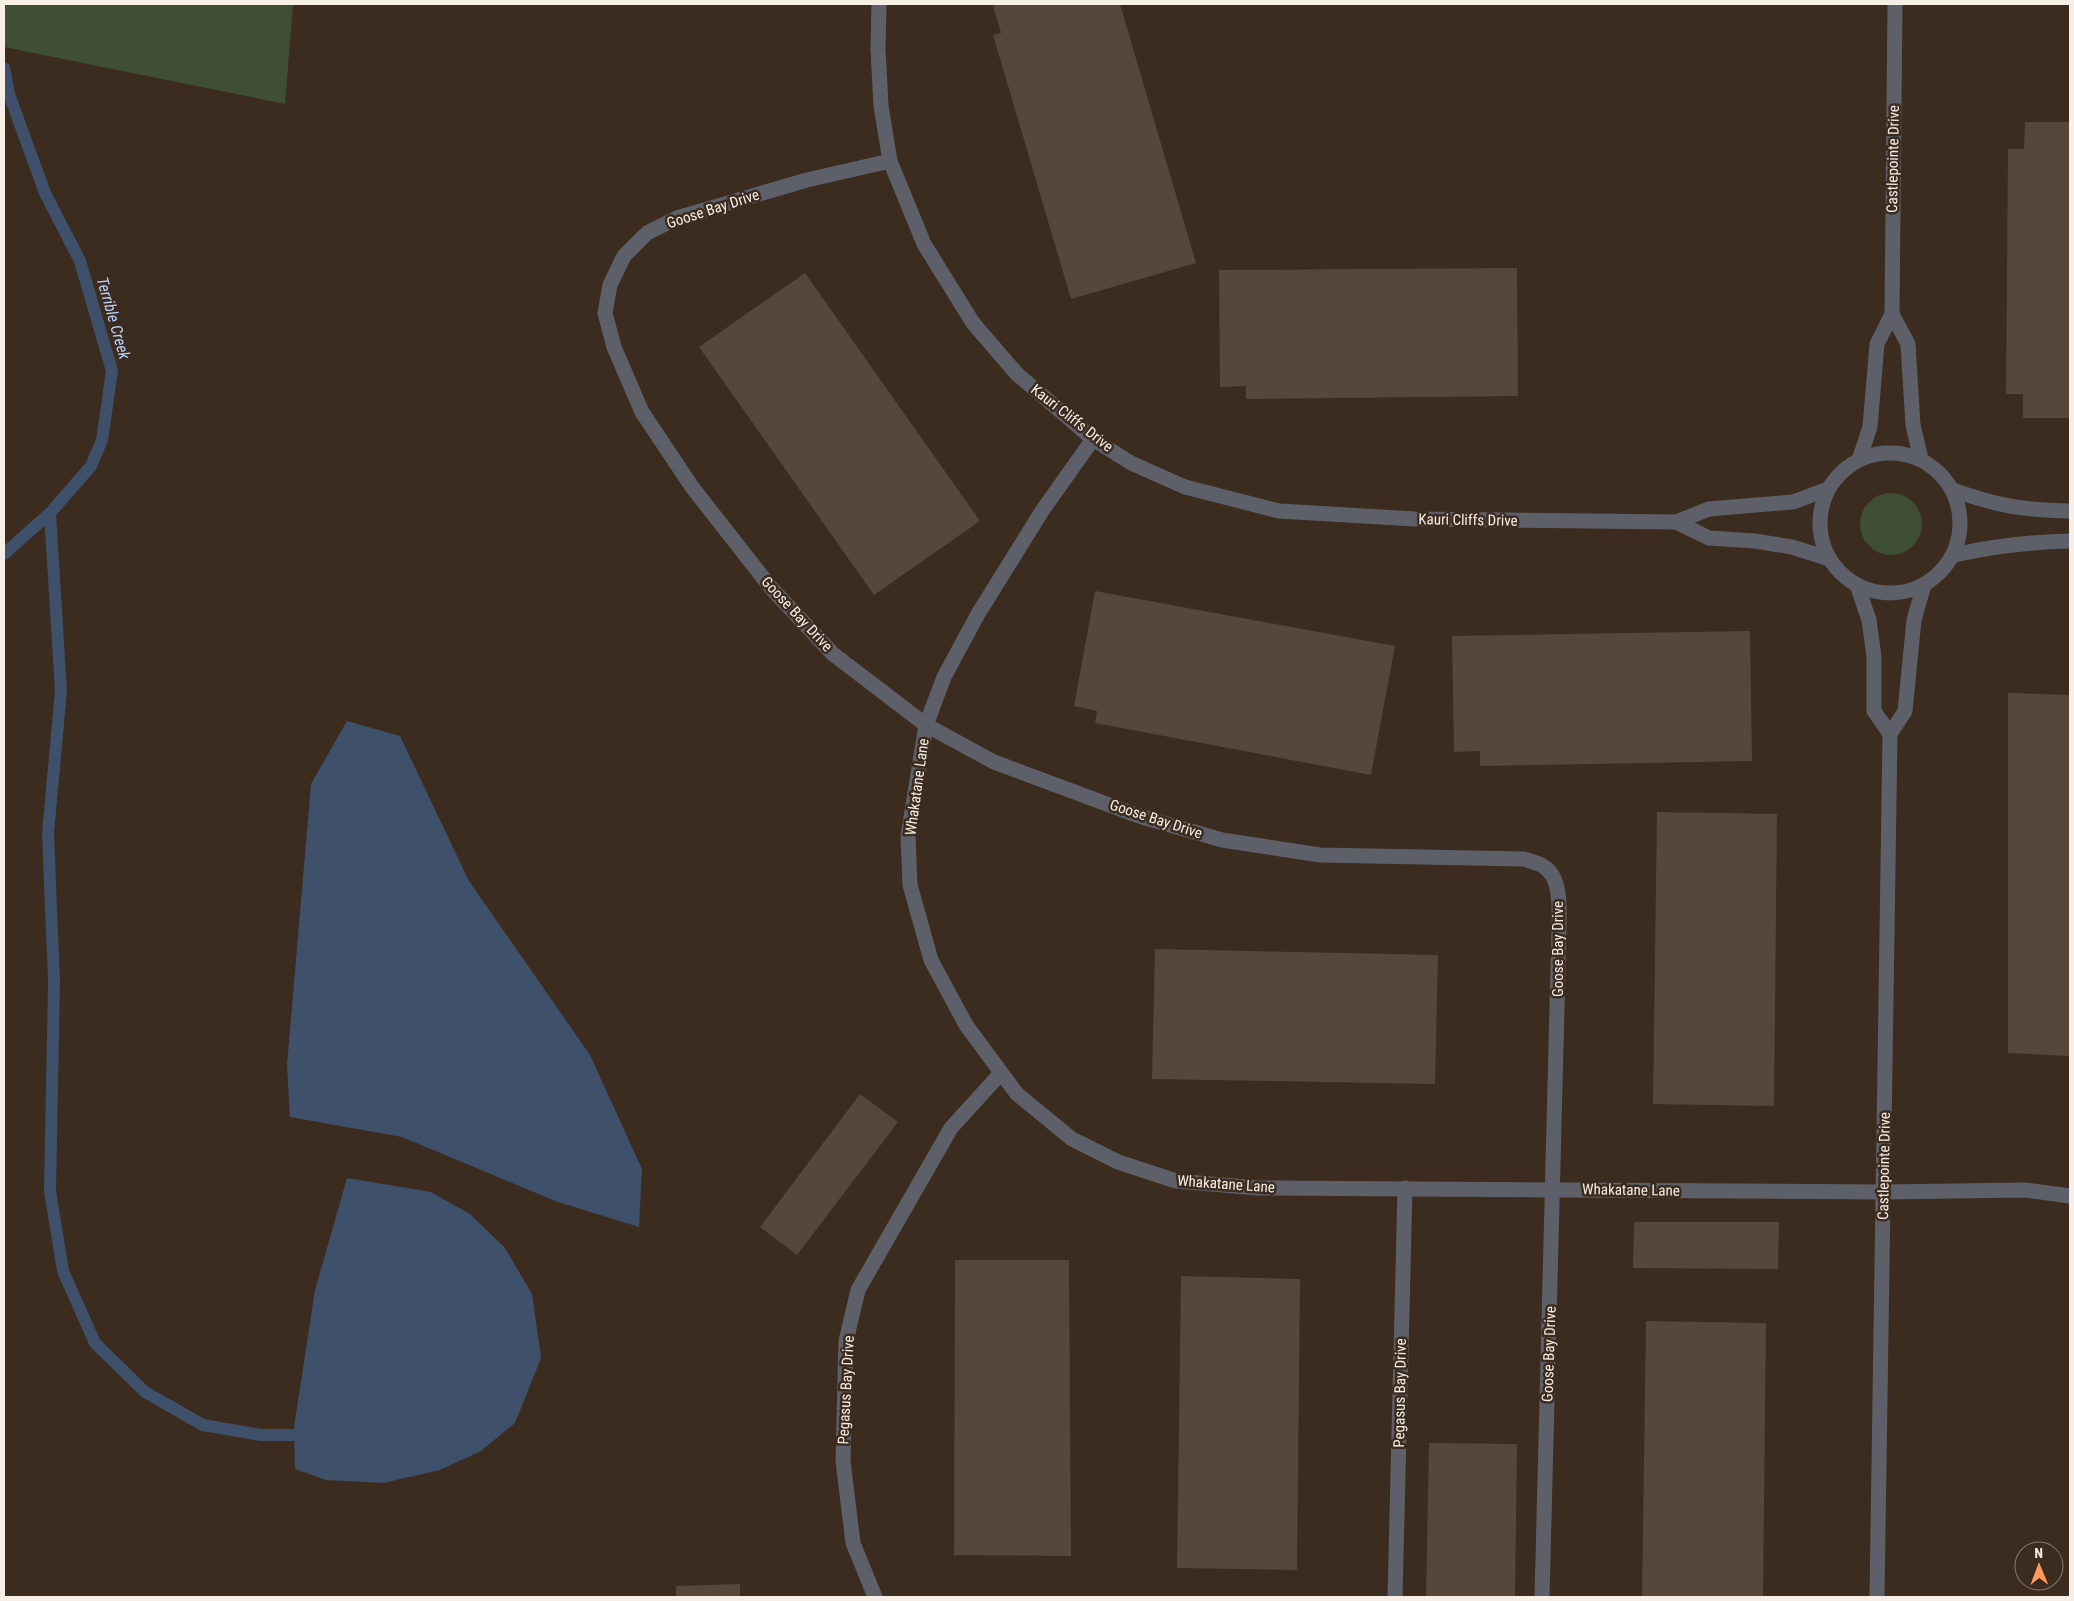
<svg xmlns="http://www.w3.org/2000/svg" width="2074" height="1601" font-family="'Roboto Condensed',sans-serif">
<rect width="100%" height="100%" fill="#3b2c1f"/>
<g fill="#3f4f34">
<polygon points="4,4 293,4 285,104 4,47"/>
<circle cx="1891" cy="524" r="31"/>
</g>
<g fill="#3f506b">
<polygon points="347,721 400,736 469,881 590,1055 642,1169 639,1227 558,1202 402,1137 290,1117 287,1065 311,784"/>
<polygon points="347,1178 431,1192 470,1214 505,1248 532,1294 541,1358 515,1423 481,1451 440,1470 383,1483 326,1480 295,1469 294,1427 315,1290"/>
</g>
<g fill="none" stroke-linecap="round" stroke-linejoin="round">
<g stroke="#3f506b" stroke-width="12">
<polyline points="4,68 9,94 45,193 80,261 112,371 102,440 91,466 50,513 4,554"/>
<polyline points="50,513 61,691 48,833 54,982 50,1191 63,1271 95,1343 145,1392 203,1425 261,1435 295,1435"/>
</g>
</g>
<g fill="#57463a">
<polygon points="1000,4 1120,4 1196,263 1071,299 993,35 1001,33 993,6"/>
<polygon points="2025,122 2070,122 2070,418 2023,418 2023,394 2006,394 2008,149 2024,149"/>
<polygon points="1517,268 1518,396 1246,399 1246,386 1220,387 1219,270"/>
<polygon points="805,273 980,521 874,595 699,347"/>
<polygon points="1095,591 1395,646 1371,775 1095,723 1097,711 1074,706"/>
<polygon points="1750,631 1752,761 1480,766 1480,751 1454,752 1452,636"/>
<polygon points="2008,693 2070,695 2070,1056 2008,1053"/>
<polygon points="1657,812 1777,814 1774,1106 1653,1104"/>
<polygon points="1155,949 1438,955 1435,1084 1152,1079"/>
<polygon points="860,1094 898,1122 797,1255 760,1227"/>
<polygon points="1634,1222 1779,1222 1778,1269 1633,1268"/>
<polygon points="955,1260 1069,1260 1071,1556 954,1555"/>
<polygon points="1181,1276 1300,1279 1297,1570 1177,1568"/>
<polygon points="1646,1321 1766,1323 1763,1597 1642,1597"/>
<polygon points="1429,1443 1517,1444 1515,1597 1426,1597"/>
<polygon points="740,1584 740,1597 676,1597 676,1586"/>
</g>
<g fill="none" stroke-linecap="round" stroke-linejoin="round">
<g stroke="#5e6069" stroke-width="15">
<polyline points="879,4 878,49 881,106 890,161 924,244 973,323 1017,374 1093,439 1131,463 1185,487 1279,511 1415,519 1676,522 1709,509 1793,502 1828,489"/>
<path d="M890,161L807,180L677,218L647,233L624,256L610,285L605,313L614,347L642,412L692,487L772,589L833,654L926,725L994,762L1139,816L1222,840L1320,855L1524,859C1530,861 1538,863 1543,866C1562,877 1559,909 1559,928L1542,1597"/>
<polyline points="1892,314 1908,344 1913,425 1921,459"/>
<polyline points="1093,439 1042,511 978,614 944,677 926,725 908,836 910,885 931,960 966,1025 1017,1094 1072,1139 1118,1162 1176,1181 1258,1188 1883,1192 2025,1190 2070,1196"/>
<circle cx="1890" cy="523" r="70"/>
<polyline points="1859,460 1870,427 1877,344 1892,314 1895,4"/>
<path d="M1953,490C1998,506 2022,510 2070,511"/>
<polyline points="1676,522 1709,538 1755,541 1792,547 1830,559"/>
<path d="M1954,555C1993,546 2030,542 2070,541"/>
<polyline points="1857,585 1869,620 1874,657 1874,711 1890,734"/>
<polyline points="875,1597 853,1543 843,1461 846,1341 858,1290 951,1128 1001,1073"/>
<polyline points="1395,1597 1405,1188"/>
<polyline points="1877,1597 1890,734 1905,711 1914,620 1924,585"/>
</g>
</g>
<g text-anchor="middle" stroke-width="5" stroke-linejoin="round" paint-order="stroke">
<g font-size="15" fill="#f7eee6" stroke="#3b2c1f">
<text transform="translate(1893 159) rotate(-89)" y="5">Castlepointe Drive</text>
<text transform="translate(713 209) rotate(-18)" y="5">Goose Bay Drive</text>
<text transform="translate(1072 418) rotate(38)" y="5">Kauri Cliffs Drive</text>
<text transform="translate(1468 520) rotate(1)" y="5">Kauri Cliffs Drive</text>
<text transform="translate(797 614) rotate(47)" y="5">Goose Bay Drive</text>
<text transform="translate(917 787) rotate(-82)" y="5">Whakatane Lane</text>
<text transform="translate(1156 819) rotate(18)" y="5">Goose Bay Drive</text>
<text transform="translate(1558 949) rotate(-90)" y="5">Goose Bay Drive</text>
<text transform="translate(1884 1166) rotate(-89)" y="5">Castlepointe Drive</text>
<text transform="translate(1226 1184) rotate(4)" y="5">Whakatane Lane</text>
<text transform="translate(1631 1190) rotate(1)" y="5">Whakatane Lane</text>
<text transform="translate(1549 1354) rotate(-88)" y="5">Goose Bay Drive</text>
<text transform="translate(846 1390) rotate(-87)" y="5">Pegasus Bay Drive</text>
<text transform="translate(1400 1393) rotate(-89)" y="5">Pegasus Bay Drive</text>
</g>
<g font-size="16" font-style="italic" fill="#bbd5ff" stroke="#3b2c1f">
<text transform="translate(114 318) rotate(74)" y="6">Terrible Creek</text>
</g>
</g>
<rect width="2074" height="1601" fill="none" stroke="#f7eee6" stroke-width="10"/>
<g transform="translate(2039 1566) rotate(359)"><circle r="24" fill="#3b2c1f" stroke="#867a6f"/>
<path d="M0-4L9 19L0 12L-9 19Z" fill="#ff9b5a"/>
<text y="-8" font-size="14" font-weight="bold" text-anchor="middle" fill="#f7eee6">N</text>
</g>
</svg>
